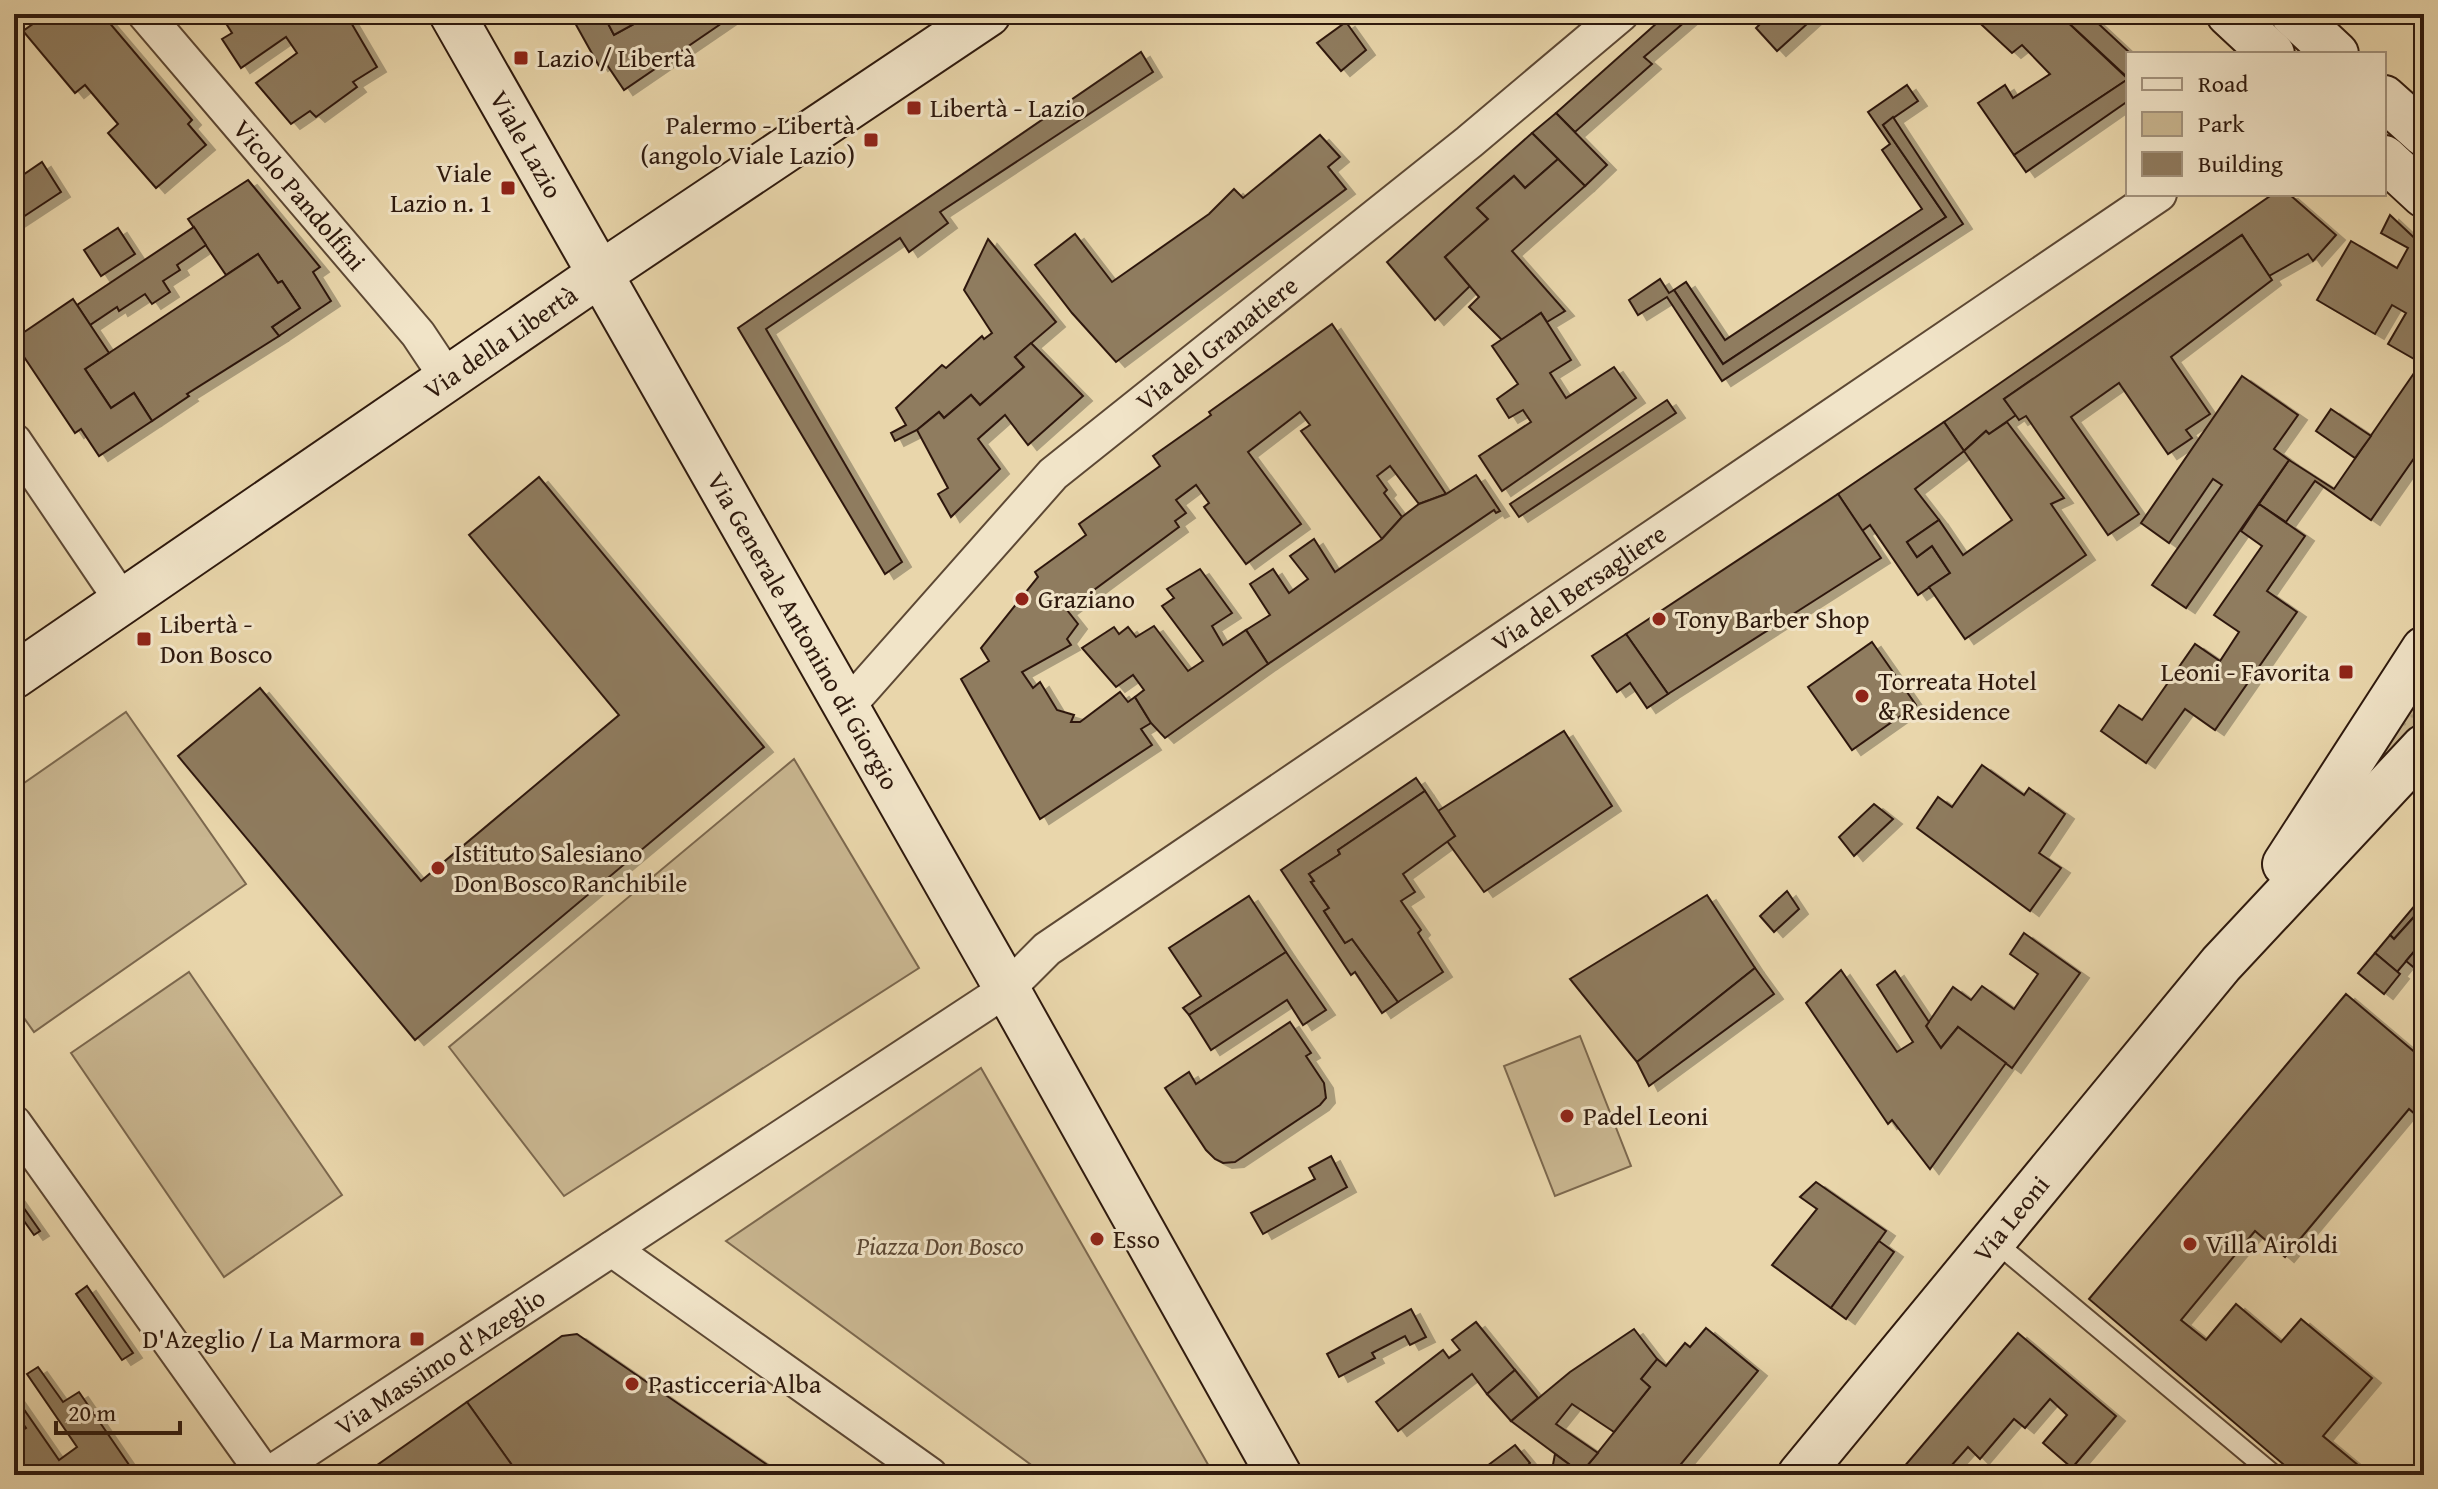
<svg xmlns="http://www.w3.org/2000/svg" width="2438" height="1489" font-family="'Gentium Book Plus',serif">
<defs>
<pattern id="grass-dots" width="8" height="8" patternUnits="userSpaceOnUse" patternTransform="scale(2)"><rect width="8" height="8" fill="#c9b690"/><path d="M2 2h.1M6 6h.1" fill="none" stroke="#ad9c7b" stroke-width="1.8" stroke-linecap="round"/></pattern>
<filter id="shadow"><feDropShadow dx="9" dy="5" stdDeviation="0" flood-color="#0004"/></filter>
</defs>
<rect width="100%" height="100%" fill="#e9d6ab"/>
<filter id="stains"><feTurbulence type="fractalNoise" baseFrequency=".0025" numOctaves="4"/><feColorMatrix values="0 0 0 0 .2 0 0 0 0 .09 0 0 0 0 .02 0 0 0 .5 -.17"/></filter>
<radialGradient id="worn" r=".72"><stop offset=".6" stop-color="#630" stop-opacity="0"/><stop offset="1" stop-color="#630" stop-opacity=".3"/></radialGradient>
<polygon fill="url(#grass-dots)" stroke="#7c684e" stroke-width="2" points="2424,691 2424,721 2392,759 2382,751"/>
<g fill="#c9b690" stroke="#7c684e" stroke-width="2">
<polygon points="126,712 246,884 34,1032 14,1004 14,790"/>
<polygon points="794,759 919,968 564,1196 449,1047"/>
<polygon points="189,972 342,1195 224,1277 71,1053"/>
<polygon points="1580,1036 1631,1166 1555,1196 1504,1066"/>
<polygon points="981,1068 1214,1475 1045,1475 726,1241"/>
</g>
<g fill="#8f7b5f" stroke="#2e190d" stroke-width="2" filter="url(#shadow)">
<polygon points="47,14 102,14 192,120 188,124 206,145 156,188 108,133 118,124 85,85 75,93 23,31"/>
<polygon points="220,14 346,14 377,67 353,82 357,87 316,117 310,111 291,124 256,83 297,53 286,37 241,68 222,39 232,33"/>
<polygon points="570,14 603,14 614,35 634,24 631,20 641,14 725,14 728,19 624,90 605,62 599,66"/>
<polygon points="603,14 641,14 631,20 634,24 614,35"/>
<polygon points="1667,14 1694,14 1644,57 1652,64 1575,132 1556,113"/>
<polygon points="1770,14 1818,14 1777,51 1756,28"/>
<polygon points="1970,14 2059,14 2128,79 2014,155 1978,103 2005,85 2013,98 2050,74 2022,45 2012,53"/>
<polygon points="2059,14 2088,14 2131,54 2128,54 2128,78"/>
<polygon points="1346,22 1366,50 1341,71 1317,43"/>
<polygon points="1141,52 1153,72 940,212 948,223 909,252 900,238 766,329 902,562 885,574 738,328"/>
<polygon points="2128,79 2128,101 2026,172 2014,155"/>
<polygon points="1907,85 1918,101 1883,125 1946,217 1723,364 1674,290 1686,282 1725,340 1922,209 1882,150 1890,144 1868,112"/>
<polygon points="1556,113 1607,165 1585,186 1532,133"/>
<polygon points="1893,117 1963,224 1722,381 1667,297 1638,315 1629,300 1660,279 1669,293 1674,290 1723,364 1946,217 1883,125"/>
<polygon points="1532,133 1558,159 1525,188 1514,176 1477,208 1488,219 1445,257 1470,286 1435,320 1387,262"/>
<polygon points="1320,135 1340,157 1328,167 1346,189 1116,362 1072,313 1035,265 1075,234 1112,282 1209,214 1234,189 1243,198"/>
<polygon points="1558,159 1585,186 1512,251 1565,311 1547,322 1541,313 1502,340 1469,307 1479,297 1445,257 1488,219 1477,208 1514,176 1525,188"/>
<polygon points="42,162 61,192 14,223 14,173 17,179"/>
<polygon points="248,180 320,267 313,272 331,301 279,336 272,327 300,308 282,281 278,283 258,254 226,275 188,219"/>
<polygon points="2273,194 2289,194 2336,235 2313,261 2308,254 2269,276 2242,235 2004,399 2016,415 1989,434 1986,431 1964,451 1944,422"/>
<polygon points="2390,215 2424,247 2424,295 2418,305 2424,309 2424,358 2421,363 2388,344 2406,313 2392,305 2375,334 2317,300 2351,241 2397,268 2408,248 2381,233"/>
<polygon points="194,227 206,245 177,265 180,270 163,281 170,292 152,304 145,294 119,311 117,307 90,325 77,305"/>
<polygon points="118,228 135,254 101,276 84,250"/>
<polygon points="2242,235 2272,280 2171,357 2210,414 2186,430 2192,438 2168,454 2119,383 2071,417 2139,514 2108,535 2026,416 2019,420 2004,399"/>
<polygon points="988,239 1056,322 1015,357 1024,367 980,405 971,395 944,418 939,412 917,430 895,441 891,433 906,425 896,408 942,365 946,368 982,336 984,339 992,333 964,290"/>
<polygon points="258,254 278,283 282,281 300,308 272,327 279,336 187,394 189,396 152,421 134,393 111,408 85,369"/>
<polygon points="73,299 109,353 85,369 111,408 134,393 152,421 99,456 81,429 75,433 14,342 14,339"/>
<polygon points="1541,313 1571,360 1550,373 1566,398 1614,367 1636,398 1502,491 1479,456 1531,422 1523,410 1509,418 1497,399 1518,384 1492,346"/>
<polygon points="1332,324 1446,494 1419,504 1390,466 1377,476 1387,490 1384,493 1402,517 1382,539 1301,431 1310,425 1300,412 1248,452 1301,524 1246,564 1204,507 1209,503 1196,485 1176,500 1186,513 1175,521 1179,527 1067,610 1078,624 1067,639 1071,645 1022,672 1033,688 1040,682 1057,710 1074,715 1071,722 1080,722 1120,692 1128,702 1135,697 1151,723 1141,729 1152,745 1040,819 961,679 989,661 981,648 1038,577 1035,572 1086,535 1079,524 1160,466 1153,456 1211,415 1209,412"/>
<polygon points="1031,343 1083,396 1028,445 1005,415 978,439 1000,469 951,517 938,494 948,488 917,430 939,412 944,418 971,395 980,405 1024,367 1015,357"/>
<polygon points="2421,363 2424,366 2424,464 2415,457 2371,520 2315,481 2286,522 2259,504 2289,460 2334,489"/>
<polygon points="2242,376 2298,415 2274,449 2289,460 2186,608 2152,585 2222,485 2213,479 2169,543 2141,523"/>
<polygon points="1667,400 1676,413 1519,517 1510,504"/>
<polygon points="2331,409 2371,436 2355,458 2316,431"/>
<polygon points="1944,422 1964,451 1915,489 1939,520 1907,542 1917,557 1932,546 1950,573 1918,595 1870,525 1862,531 1838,494"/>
<polygon points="2007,422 2064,498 2051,504 2086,555 1965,639 1929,587 1950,573 1932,546 1917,557 1907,542 1939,520 1963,555 2012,520 1964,451 1986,431 1989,434"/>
<polygon points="1476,475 1500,511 1496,513 1494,510 1268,664 1246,630 1270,615 1250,584 1273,569 1289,593 1308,579 1290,556 1314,539 1335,572 1382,539 1402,517 1419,504 1446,494"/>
<polygon points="539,477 764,747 415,1040 178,756 260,688 421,881 619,715 469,535"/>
<polygon points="1838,494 1881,558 1668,694 1626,634"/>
<polygon points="2259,504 2305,536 2267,591 2297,612 2215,730 2185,709 2146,763 2101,731 2119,705 2142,720 2195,644 2220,661 2239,632 2214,615 2262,546 2241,531"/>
<polygon points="1200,569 1232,613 1212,626 1223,645 1246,630 1268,664 1165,738 1151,723 1135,697 1144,690 1133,675 1116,687 1082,648 1114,627 1119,634 1128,627 1136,637 1154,626 1188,671 1203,661 1162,606 1174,598 1167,589"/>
<polygon points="1626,634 1668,694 1647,708 1630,683 1617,692 1592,656"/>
<polygon points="1872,642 1916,705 1852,750 1808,687"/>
<polygon points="1564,731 1612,806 1484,892 1447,841 1455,836 1438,811"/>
<polygon points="1982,765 2024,795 2029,788 2065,814 2039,853 2061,868 2030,911 1917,828 1938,797 1952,807"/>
<polygon points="1416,778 1425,791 1338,850 1340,854 1309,874 1314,881 1311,882 1329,908 1324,911 1345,943 1352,939 1398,1002 1382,1013 1355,972 1351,975 1281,870"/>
<polygon points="1425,791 1455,836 1403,874 1415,892 1401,901 1421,930 1418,933 1443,972 1398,1002 1352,939 1345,943 1324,911 1329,908 1311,882 1314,881 1309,874 1340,854 1338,850"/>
<polygon points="1874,804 1893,819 1854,856 1839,837"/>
<polygon points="1787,891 1799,909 1774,932 1760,916"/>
<polygon points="1707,895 1755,968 1637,1062 1570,979"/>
<polygon points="1249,896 1286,952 1189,1015 1183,1008 1201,996 1169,948"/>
<polygon points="2422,897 2424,899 2424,927 2413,918 2394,939 2390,935"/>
<polygon points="2413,918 2424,927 2424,940 2397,972 2375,953 2390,935 2394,939"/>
<polygon points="2024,933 2080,973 2012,1068 1958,1027 1941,1048 1926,1026 1953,987 1971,1000 1982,986 2014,1009 2038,974 2010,954"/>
<polygon points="2424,940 2424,976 2406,961"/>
<polygon points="1286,952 1326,1010 1303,1025 1287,1000 1211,1050 1189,1015"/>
<polygon points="2375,953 2400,974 2384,994 2358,973"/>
<polygon points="1755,968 1774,994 1649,1086 1637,1062"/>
<polygon points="1841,970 1897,1052 1913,1042 1877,985 1895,971 1929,1022 1926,1026 1941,1048 1958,1027 2006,1063 1930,1169 1892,1120 1888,1124 1806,1003"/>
<polygon points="2346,994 2424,1060 2424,1122 2409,1109 2285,1257 2255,1231 2181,1320 2206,1340 2236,1304 2281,1342 2301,1319 2372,1378 2323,1436 2370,1475 2296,1475 2089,1299"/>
<polygon points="1290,1022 1311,1053 1306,1056 1324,1083 1326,1098 1320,1105 1235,1162 1223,1163 1215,1159 1206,1150 1165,1088 1189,1072 1196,1084"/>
<polygon points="1331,1156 1347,1187 1263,1234 1251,1213 1315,1179 1309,1168"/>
<polygon points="1816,1182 1886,1231 1831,1308 1772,1265 1817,1209 1800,1197"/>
<polygon points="14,1194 40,1231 34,1235 14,1207"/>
<polygon points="1879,1241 1894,1252 1846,1319 1831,1308"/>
<polygon points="87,1286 133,1353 122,1360 76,1294"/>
<polygon points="1411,1309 1426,1337 1410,1345 1405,1336 1372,1353 1375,1358 1339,1377 1327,1354"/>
<polygon points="1476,1322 1515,1370 1487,1394 1472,1374 1398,1431 1376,1402 1443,1350 1449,1358 1460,1350 1452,1340"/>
<polygon points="1706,1328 1758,1371 1672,1475 1580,1475 1650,1387 1641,1379 1657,1359 1666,1366 1685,1343 1690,1347"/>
<polygon points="1634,1329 1657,1359 1641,1379 1650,1387 1614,1432 1572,1404 1556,1424 1598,1453 1581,1473 1511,1421 1570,1372"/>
<polygon points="2018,1333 2116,1416 2072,1468 2043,1443 2067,1415 2050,1399 2025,1428 2014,1419 1980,1459 1968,1447 1951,1466 1960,1475 1897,1475"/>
<polygon points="577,1334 782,1475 519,1475 467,1402 562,1336"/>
<polygon points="38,1367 63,1402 79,1392 136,1475 14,1475 14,1436 26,1428 14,1411 14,1395 59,1460 77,1447 27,1374"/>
<polygon points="1515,1370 1538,1398 1511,1421 1487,1394"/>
<polygon points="467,1402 519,1475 363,1475"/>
<polygon points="1515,1445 1530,1463 1519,1475 1475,1475"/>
<polygon points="1555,1454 1581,1473 1551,1475"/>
</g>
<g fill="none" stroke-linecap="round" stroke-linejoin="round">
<g stroke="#5d4834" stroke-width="22">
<polyline id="lane" points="1994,1241 2274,1475"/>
</g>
<g stroke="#5d4834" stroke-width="38">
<g id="street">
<path id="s1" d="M145,14L418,334L448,379"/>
<polyline points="14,441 123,602"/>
<path id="s2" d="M846,708L1053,474L1469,142L1621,14"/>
<polyline points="14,1123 265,1475"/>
<polyline points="612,1249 930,1475"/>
<path id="s3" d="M268,1475L1007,989L1047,949L2159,194"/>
</g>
</g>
<g stroke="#2e190d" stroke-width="48">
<g id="secondary">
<path id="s4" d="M452,14L1007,989L1279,1475"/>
<polyline points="2229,14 2272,54"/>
<polyline points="2293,14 2336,54"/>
<polyline points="2384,98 2424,134"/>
<polyline points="2384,158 2424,195"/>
<path id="s5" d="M14,676L600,274L988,14"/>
<polyline points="2285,864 2424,649"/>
<path id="s6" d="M1800,1475L2221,964L2424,747"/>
</g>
</g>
<use href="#lane" stroke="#f1e4c8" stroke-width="18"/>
<use href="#street" stroke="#f1e4c8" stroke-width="34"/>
<use href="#secondary" stroke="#f1e4c8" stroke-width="44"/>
</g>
<g fill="#8f2418" stroke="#f1e4c8" stroke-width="3">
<rect x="513" y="50" width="16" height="16" rx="4"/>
<rect x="906" y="100" width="16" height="16" rx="4"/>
<rect x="863" y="132" width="16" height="16" rx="4"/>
<rect x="500" y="180" width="16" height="16" rx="4"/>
<circle cx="1022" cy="599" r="8"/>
<circle cx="1659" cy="619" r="8"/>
<rect x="136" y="631" width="16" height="16" rx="4"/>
<rect x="2338" y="664" width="16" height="16" rx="4"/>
<circle cx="1862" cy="696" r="8"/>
<circle cx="438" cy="868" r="8"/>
<circle cx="1567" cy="1116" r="8"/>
<circle cx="1097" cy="1239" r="8"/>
<circle cx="2190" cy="1244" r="8"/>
<rect x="409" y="1331" width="16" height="16" rx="4"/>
<circle cx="632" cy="1384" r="8"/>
</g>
<g text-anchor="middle" stroke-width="6" stroke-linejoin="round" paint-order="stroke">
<g font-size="26" fill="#2e190d" stroke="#f1e4c8" text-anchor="start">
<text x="537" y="67">Lazio / Libertà</text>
<text x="930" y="117">Libertà - Lazio</text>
<text x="855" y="134" text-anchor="end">Palermo - Libertà<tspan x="855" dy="30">(angolo Viale Lazio)</tspan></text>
<text x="492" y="182" text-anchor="end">Viale<tspan x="492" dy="30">Lazio n. 1</tspan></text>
<text x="1038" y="608">Graziano</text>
<text x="1675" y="628">Tony Barber Shop</text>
<text x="160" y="633">Libertà -<tspan x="160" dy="30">Don Bosco</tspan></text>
<text x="2330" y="681" text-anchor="end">Leoni - Favorita</text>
<text x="1878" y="690">Torreata Hotel<tspan x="1878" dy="30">&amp; Residence</tspan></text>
<text x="454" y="862">Istituto Salesiano<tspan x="454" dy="30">Don Bosco Ranchibile</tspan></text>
<text x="1583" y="1125">Padel Leoni</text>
<text x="1113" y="1248">Esso</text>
<text x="2206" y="1253">Villa Airoldi</text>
<text x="401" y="1348" text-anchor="end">D'Azeglio / La Marmora</text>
<text x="648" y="1393">Pasticceria Alba</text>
</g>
<g font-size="26" fill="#2e190d" stroke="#f1e4c8">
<text dy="9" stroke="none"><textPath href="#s4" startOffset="150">Viale Lazio</textPath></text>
<text dy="9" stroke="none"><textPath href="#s1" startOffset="238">Vicolo Pandolfini</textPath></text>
<text dy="9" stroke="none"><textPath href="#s5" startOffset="590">Via della Libertà</textPath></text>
<text dy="9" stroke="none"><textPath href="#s2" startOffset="522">Via del Granatiere</textPath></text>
<text dy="9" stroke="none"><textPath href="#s3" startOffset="1584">Via del Bersagliere</textPath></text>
<text dy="9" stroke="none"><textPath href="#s4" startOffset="710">Via Generale Antonino di Giorgio</textPath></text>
<text dy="9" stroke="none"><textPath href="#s6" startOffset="332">Via Leoni</textPath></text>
<text dy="9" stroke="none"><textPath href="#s3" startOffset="206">Via Massimo d'Azeglio</textPath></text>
</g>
<g font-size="26" font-style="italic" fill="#5c4834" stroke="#f1e4c8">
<text x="940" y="1255">Piazza Don Bosco</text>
</g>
</g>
<rect width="2438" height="1489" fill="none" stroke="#e9d6ab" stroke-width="48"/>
<rect x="16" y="16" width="2406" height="1457" fill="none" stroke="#2e190d" stroke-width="4"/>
<rect x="24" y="24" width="2390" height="1441" fill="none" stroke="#2e190d" stroke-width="2"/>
<rect x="2126" y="52" width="260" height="144" fill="#f1e4c8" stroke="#a3937d" stroke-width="2"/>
<rect x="2142" y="78" width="40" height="12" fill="#f1e4c8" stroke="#a3937d" stroke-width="2"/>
<text x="2198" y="92" font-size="24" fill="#2e190d">Road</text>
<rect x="2142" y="112" width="40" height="24" fill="#c9b690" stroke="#a3937d" stroke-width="2"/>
<text x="2198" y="132" font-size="24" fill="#2e190d">Park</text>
<rect x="2142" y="152" width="40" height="24" fill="#8f7b5f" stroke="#a3937d" stroke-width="2"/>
<text x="2198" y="172" font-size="24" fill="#2e190d">Building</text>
<path d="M56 1421v12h124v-12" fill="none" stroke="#2e190d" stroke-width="4"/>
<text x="68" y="1421" font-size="24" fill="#2e190d" stroke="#f1e4c8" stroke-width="6" paint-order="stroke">20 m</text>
<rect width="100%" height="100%" filter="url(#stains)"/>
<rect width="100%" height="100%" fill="url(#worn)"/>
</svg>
